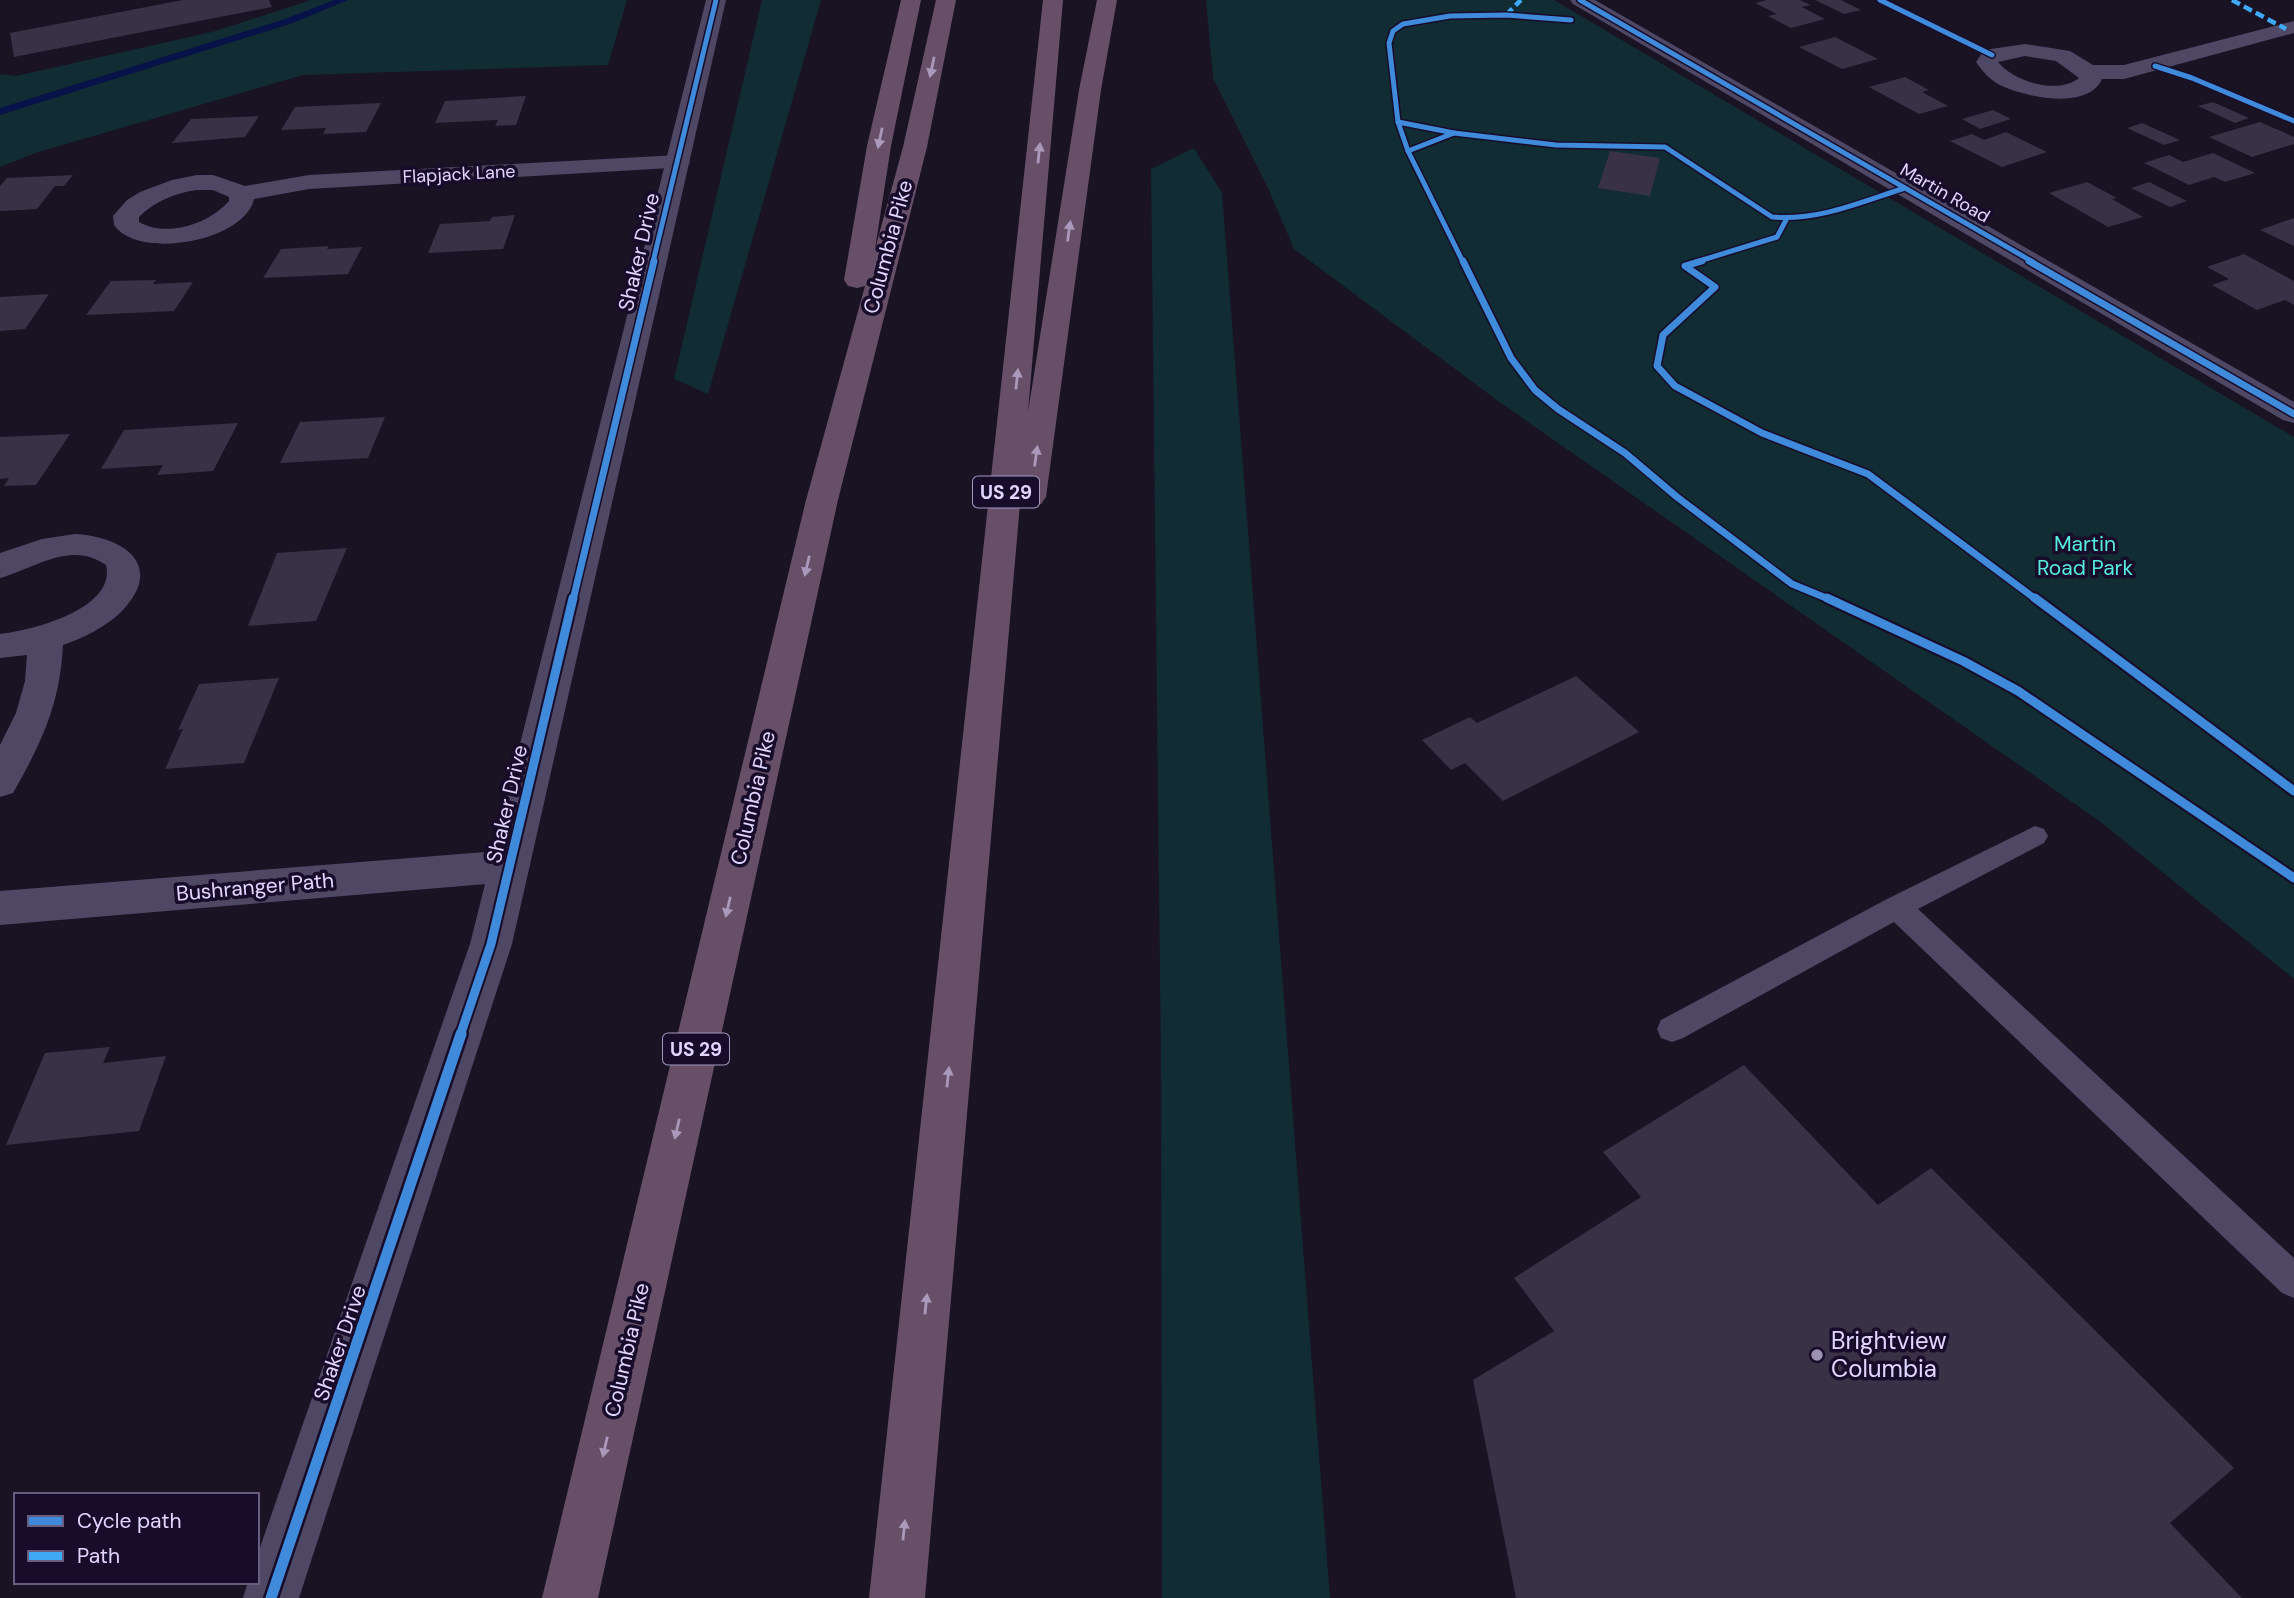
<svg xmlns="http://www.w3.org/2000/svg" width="2294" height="1598" font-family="'DM Sans',sans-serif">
<rect width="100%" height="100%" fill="#191324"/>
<g fill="#112c33">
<polygon points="311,0 627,0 608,65 303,75 35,153 0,167 0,74 16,76 212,32"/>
<polygon points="762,0 821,0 708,394 674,379"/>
<polygon points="1206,0 1554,0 2294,437 2294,979 2102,823 1498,401 1294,249 1268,188 1213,78"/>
<polygon points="1194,148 1222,193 1330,1598 1162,1598 1161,1067 1151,169"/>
</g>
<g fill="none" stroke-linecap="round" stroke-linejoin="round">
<polygon fill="#071348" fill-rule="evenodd" points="334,0 348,0 293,23 0,115 0,108 285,19"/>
</g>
<g fill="#393146">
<polygon points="183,0 269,0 272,7 14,57 10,33"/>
<polygon points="1767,0 1800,0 1811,5 1802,7 1825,19 1791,28 1768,16 1777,14 1755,3"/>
<polygon points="1815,0 1841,0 1861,10 1844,14"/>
<polygon points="1835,37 1878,59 1842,69 1799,47"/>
<polygon points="1905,77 1929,90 1922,92 1948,106 1919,114 1869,87"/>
<polygon points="526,96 516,125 495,126 498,120 435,123 445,101"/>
<polygon points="2213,102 2249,118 2235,123 2198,106"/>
<polygon points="381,103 366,132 323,134 326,128 281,130 295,107"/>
<polygon points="1993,110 2011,119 1980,129 1962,119"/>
<polygon points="259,116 245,137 172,143 191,119"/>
<polygon points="2260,122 2294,137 2294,144 2252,157 2209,137"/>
<polygon points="2142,123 2180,140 2164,145 2127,128"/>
<polygon points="2006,132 2047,152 2002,167 1950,141 1972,134 1984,140"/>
<polygon points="1610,151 1660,158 1650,196 1598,188"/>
<polygon points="2213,153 2255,173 2225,182 2214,177 2189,185 2144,163 2169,155 2183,162"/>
<polygon points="73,175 64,186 55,186 37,209 0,211 0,186 7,178"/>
<polygon points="2087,182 2117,198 2112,199 2143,217 2108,227 2049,193"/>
<polygon points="2149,182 2187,201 2170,207 2131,188"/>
<polygon points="515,215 503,249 428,253 440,224 490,221 492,217"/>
<polygon points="2294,218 2294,246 2260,230"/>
<polygon points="329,246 327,249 362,247 348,274 263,278 281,249"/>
<polygon points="2244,254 2294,281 2294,305 2285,300 2257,310 2212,285 2229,279 2207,267"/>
<polygon points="156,280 153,284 193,282 174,311 86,315 111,281"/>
<polygon points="49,294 25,329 0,331 0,297"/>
<polygon points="385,417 368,458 280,463 300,422"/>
<polygon points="238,423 213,471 157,475 163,465 101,469 124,430"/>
<polygon points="70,434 36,485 4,486 9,478 0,479 0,437"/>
<polygon points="347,548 316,621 248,626 277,553"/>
<polygon points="1576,676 1639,732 1503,801 1465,763 1451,770 1422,740 1470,717 1477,723"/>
<polygon points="279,678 244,763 165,769 183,729 178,730 199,684"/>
<polygon points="110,1047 103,1063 166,1056 139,1131 6,1145 45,1053"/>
<polygon points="1744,1065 1878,1205 1931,1168 2234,1468 2170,1523 2242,1598 1516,1598 1473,1380 1554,1331 1514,1278 1641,1197 1603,1152"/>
</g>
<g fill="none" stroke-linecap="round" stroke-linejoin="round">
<polyline stroke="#495467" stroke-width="2.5" stroke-dasharray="2 3.5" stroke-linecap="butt" points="2218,89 2294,121"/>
<polygon fill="#4e4865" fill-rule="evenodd" points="2035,826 2044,829 2048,836 2044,843 1918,909 2294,1258 2294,1298 2282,1293 1894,922 1683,1038 1672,1042 1661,1038 1657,1029 1661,1020 1887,899"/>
<g fill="#4e4865" fill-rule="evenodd">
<path d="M2294,21V33L2124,79H2102C2088,111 2024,97 2000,85C1989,79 1983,72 1976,62L1984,50L2025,44L2070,51L2093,65H2124ZM2025,56L2056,61L2079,78C2058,95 2014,82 1998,62Z"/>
<path d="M678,155L687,157L690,162L687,167L309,189L254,199C245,241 139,261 114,225L113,216L127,200L140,192L172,180L197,175H213L245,186L309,175ZM197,190H213L229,197V201C209,224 167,238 139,222V217C155,201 175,193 197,190Z"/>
<path d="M75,534C126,537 166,567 120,613C104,628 83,638 63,645C60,704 42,742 13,793L0,797V745L16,713L25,681L27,655L0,658V634C31,631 117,609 106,565C71,540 35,568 0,578V553L42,539Z"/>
<polygon points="510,850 524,855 530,866 524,877 510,882 0,925 0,891"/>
</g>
<g fill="#4e4865" fill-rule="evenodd">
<polygon points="706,0 726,0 512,944 299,1598 243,1598 248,1582 257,1582 257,1556 470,944"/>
<polygon points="1570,0 1595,0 2294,402 2294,423 2283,420 1573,4"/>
</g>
<g fill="#674f68" fill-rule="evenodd">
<polygon points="901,0 921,0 891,146 875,249 903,147 936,0 956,0 927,147 838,500 598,1598 542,1598 806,500 865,286 857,288 848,286 844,280 867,146"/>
<polygon points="1043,0 1063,0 1028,412 1079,90 1097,0 1117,0 1101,90 1046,497 1041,504 1030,507 1020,504 925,1598 869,1598"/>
</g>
<g stroke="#3fa9f5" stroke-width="4.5" stroke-dasharray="9 4.5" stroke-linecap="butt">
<polyline points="2232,0 2286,29"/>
<polyline points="1506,15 1521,0"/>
</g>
<g stroke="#170d2a" stroke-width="8">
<g id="cycleway-far3">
<polyline points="1580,0 2033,262"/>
<polyline points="1880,0 1992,55"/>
<polyline points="2155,66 2192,78 2294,121"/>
<polyline points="1398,122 1454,133 1408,151"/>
<path d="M1454,133L1556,145L1665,147L1772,217C1819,221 1861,202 1905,188"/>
<polyline points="653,262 716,0"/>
<polyline points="1463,262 1408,151 1398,122 1389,43 1393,31 1403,24 1450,16 1506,15 1571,20"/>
<polyline points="1696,262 1777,237 1786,220"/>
</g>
</g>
<g stroke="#170d2a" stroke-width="10">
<g id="cycleway-far2">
<polyline points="1463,261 1511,358 1535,390 1558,409 1625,453 1677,497 1792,584 1831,600"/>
<polyline points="1702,261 1685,266 1715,287 1663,335 1657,366 1675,386 1762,433 1868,474 2037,600"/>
<polyline points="2029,261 2294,414"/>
<polyline points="573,600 654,261"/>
</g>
</g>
<g stroke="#170d2a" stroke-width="13">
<g id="cycleway-far1">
<polyline points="1827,598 1963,661 2018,691 2294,878"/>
<polyline points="2035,598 2294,791"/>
<polyline points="460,1036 491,944 573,598"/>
</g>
</g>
<g stroke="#170d2a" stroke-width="16">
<polyline id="cycleway" points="271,1598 461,1034"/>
</g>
<use href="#cycleway-far3" stroke="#408adc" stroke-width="5"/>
<use href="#cycleway-far2" stroke="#408adc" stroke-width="7"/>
<use href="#cycleway-far1" stroke="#408adc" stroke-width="9"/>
<use href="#cycleway" stroke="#408adc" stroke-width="11"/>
</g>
<defs><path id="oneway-solid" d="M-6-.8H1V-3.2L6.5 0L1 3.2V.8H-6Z" transform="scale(1.75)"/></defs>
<g fill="#a9b">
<use href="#oneway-solid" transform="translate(932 67) rotate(102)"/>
<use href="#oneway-solid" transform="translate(880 138) rotate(102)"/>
<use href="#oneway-solid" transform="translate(1039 153) rotate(-84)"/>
<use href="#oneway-solid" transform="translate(1069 231) rotate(-82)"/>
<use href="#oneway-solid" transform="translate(1017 379) rotate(-84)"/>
<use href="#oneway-solid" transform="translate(1036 456) rotate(-82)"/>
<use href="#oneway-solid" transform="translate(807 566) rotate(103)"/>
<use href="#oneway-solid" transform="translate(728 907) rotate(103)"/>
<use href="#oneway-solid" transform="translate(948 1077) rotate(-84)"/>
<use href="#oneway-solid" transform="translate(677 1129) rotate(103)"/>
<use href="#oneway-solid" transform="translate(926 1304) rotate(-84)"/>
<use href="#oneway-solid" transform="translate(605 1447) rotate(103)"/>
<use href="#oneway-solid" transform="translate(904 1530) rotate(-84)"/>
</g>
<circle fill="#9b92b2" stroke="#170d2a" stroke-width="2.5" cx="1817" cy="1355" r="7"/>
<g text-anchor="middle" stroke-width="7" stroke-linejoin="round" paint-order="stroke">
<g font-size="18" fill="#e1d6ff" stroke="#170d2a">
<text transform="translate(459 174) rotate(-3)" y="6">Flapjack Lane</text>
<text transform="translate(1945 193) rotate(30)" y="6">Martin Road</text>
</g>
<g fill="#170d2a" stroke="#a49abf" stroke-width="2">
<rect x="973" y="476.5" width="66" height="31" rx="5"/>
<rect x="663" y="1033.5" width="66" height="31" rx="5"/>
</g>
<g font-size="19" font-weight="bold" fill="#e1d6ff">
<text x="1006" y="499">US 29</text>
<text x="696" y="1056">US 29</text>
</g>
<g font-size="21" fill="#e1d6ff" stroke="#170d2a">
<text transform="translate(888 247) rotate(-75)" y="7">Columbia Pike</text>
<text transform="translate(639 252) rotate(-77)" y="7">Shaker Drive</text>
<text transform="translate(753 798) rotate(-77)" y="7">Columbia Pike</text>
<text transform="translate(507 804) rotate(-77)" y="7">Shaker Drive</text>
<text transform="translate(255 887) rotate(-5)" y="7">Bushranger Path</text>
<text transform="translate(340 1343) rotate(-71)" y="7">Shaker Drive</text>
<text transform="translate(627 1350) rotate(-77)" y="7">Columbia Pike</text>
</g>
<g font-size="21" fill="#55ecdf" stroke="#170d2a">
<text x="2085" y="551">Martin<tspan x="2085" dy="24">Road Park</tspan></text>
</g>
<g font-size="24" fill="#e1d6ff" stroke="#170d2a" text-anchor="start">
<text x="1831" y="1349">Brightview<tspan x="1831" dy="28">Columbia</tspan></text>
</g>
</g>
<rect x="14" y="1493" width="245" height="91" fill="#170d2a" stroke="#685d7f" stroke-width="2"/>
<rect x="28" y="1516" width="35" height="10" fill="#408adc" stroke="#685d7f" stroke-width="2"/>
<text x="77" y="1528" font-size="21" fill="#e1d6ff">Cycle path</text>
<rect x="28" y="1551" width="35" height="10" fill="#3fa9f5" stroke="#685d7f" stroke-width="2"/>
<text x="77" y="1563" font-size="21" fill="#e1d6ff">Path</text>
</svg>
